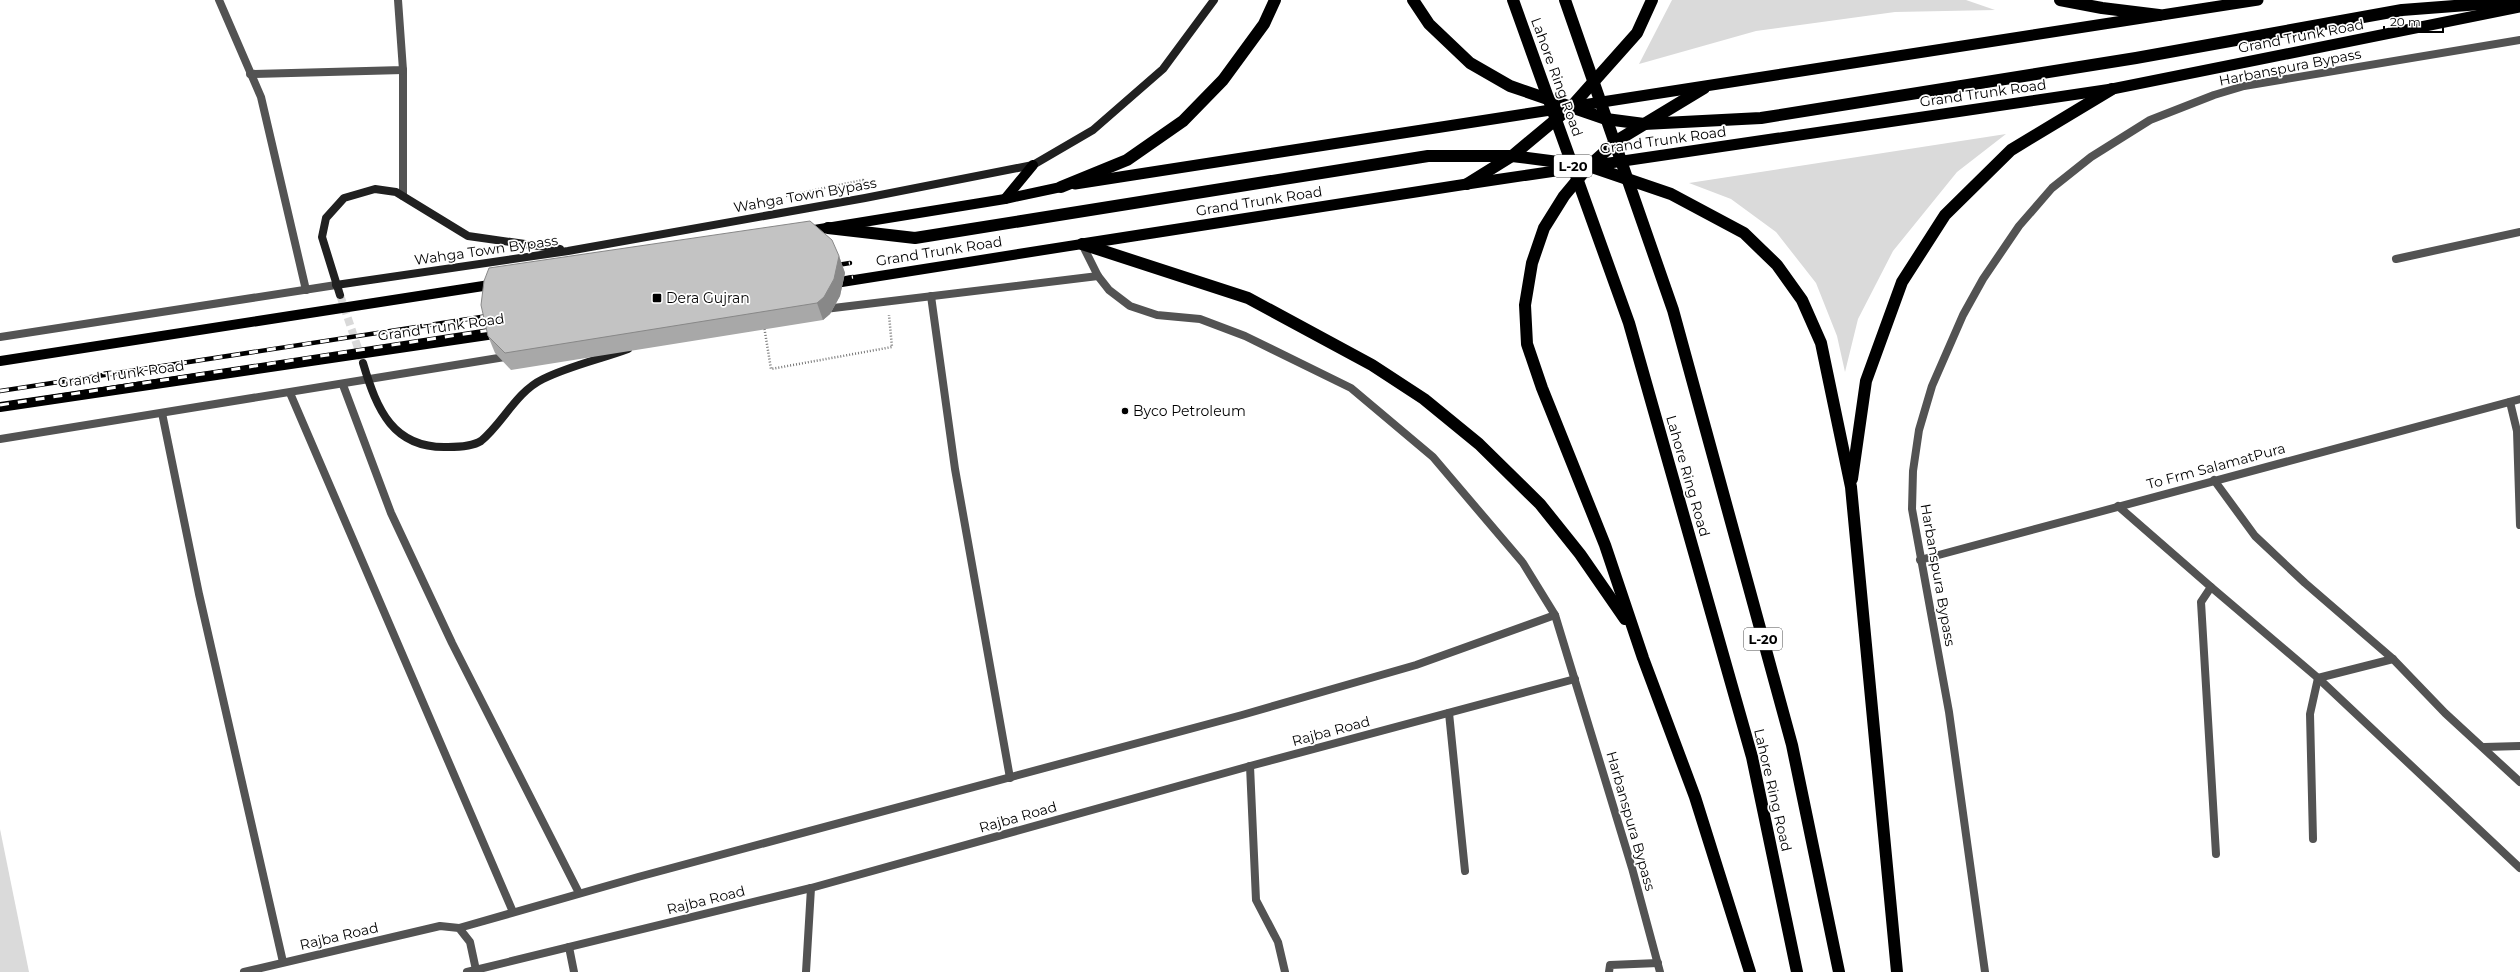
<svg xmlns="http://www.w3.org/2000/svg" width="2520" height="972" font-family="Montserrat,sans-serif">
<rect width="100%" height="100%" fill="#fff"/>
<g fill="#dadada">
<polygon points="1672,0 1966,0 1995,10 1895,12 1756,31 1639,64"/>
<polygon points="2006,134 1957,172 1893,251 1858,319 1845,372 1837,336 1816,283 1776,232 1731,199 1689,183"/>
<polygon points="0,829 29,972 0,972"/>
</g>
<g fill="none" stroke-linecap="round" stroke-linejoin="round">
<polyline stroke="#d9d9d9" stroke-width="8" stroke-dasharray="8 4" stroke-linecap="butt" points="340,295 363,363"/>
<g stroke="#757575" stroke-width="2.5" stroke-dasharray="1 2" stroke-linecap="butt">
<polyline points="786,196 863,180 863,184"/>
<polyline points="764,326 771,369 892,347 889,315"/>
</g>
<g stroke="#535353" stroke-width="8">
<polyline points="219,0 261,97 306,290"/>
<polyline points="403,70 403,196"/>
<polyline points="250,74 403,70 398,0"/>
<polyline points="2396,259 2520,232"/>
<polyline points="931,296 955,469 1010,778"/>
<polyline points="343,385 391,513 452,643 579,893"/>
<polyline points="290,393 513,912"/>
<polyline points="2510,402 2517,431 2520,525"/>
<polyline points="162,413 199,594 283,962"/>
<polyline points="2214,480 2255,536 2305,583 2393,659 2445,713 2520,782"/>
<polyline points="2118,506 2211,587"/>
<polyline points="1920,560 2520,399"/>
<polyline points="1449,713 1465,871"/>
<polyline points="2484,747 2520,746"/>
<polyline points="1250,766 1256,900 1278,942 1285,972"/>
<polyline points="2313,839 2310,714 2318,678 2393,659"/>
<polyline points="2216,854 2201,602 2211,587 2318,678 2520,868"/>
<polyline points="459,928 638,877 1242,715 1416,665 1555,615"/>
<polyline points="569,947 574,972"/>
<polyline points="806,972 811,888"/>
<polyline points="1609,972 1610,965 1658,963"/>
</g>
<g stroke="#535353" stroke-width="8">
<polyline points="1082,244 1098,276 1109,290 1130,306 1157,315 1200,319 1245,336 1351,388 1433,457 1523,563 1555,615 1632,868 1660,972"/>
<polyline points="825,309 1098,276"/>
<polyline points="0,337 336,285"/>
<polyline points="0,439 511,356"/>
<polyline points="244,972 440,926 459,928 470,942 476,970"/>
<polyline points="467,972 811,888 1250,766 1575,679"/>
<polyline points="1985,972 1949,712 1912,509 1913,471 1919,430 1932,386 1963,315 1983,279 2019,226 2052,188 2091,157 2150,120 2214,95 2244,86 2520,40"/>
</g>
<g stroke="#202020" stroke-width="8">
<polyline points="336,285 568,251 865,198 1033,165 1093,130 1163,69 1214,0"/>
<polyline points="340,295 322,237 326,218 344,198 375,189 396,192 468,236 560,249"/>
<path d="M363,363C377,410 393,449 448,447C457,447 473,446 481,441C503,423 516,392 543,379C569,366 601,359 628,349"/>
</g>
<g stroke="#000" stroke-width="10">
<polyline points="1005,199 1033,165"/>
<polyline points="808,231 1005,199 1061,187"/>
<polyline points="829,284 1082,244"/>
<polyline points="0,361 496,284"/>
<polyline points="0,407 501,333"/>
</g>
<g stroke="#000" stroke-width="11">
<polyline points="1075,184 2258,0"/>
<polyline points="1082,244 1467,184 2112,89 2520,7"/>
</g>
<g stroke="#000" stroke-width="12">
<polyline points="1413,0 1429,24 1470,63 1510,86 1606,119 1644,124 1761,118 2136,58 2402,10 2520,1"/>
<polyline points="1513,0 1629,323 1752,757 1797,972"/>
<polyline points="1565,0 1673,310 1792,745 1839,972"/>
<polyline points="2060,0 2102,8 2159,15"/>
<polyline points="1704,88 1618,140 1589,166 1564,196 1544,228 1532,263 1525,305 1527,344 1542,388 1605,545 1643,658 1695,797 1750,972"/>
<polyline points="1467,184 1512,156 1572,106 1637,33 1652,0"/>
<polyline points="1061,187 1127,160 1183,121 1223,80 1264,24 1275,0"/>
<polyline points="828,228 915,238 1428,156 1512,156 1589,166 1671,194 1744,233 1777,265 1802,300 1821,343 1851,487 1897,972"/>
<polyline points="1082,244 1248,298 1372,365 1424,399 1479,444 1540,504 1580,554 1625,619"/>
<polyline points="1852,479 1866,381 1902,282 1945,215 2011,150 2112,89"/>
</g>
<g stroke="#000" stroke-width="4.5">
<g id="rail">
<polyline points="831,266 850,263"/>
<polyline points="834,280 853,277"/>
<polyline points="0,391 494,315"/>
<polyline points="0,405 497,329"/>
</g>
</g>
<use href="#rail" stroke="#fff" stroke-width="3" stroke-dasharray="9" stroke-linecap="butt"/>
</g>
<polygon fill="#a8a8a8" points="839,256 845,273 840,296 830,314 823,320 511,370 495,353 488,336"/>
<polygon fill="#888" points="839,256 845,273 840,296 830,314 823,320 817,303"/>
<polygon fill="#c3c3c3" stroke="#888" points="810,221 832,240 839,256 834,279 824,297 817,303 505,353 488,336 481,305 484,281 489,268"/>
<g fill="#000" stroke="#fff" stroke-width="1.5">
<rect x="652" y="293" width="10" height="10" rx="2"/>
<circle cx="1125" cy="411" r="4"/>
</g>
<g text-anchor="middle" stroke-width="3.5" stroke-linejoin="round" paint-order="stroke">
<g fill="#fff" stroke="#4c4c4c" stroke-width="1">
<rect x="1554" y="155" width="38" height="22" rx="3"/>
<rect x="1744" y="628" width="38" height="22" rx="3"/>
</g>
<g font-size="13" font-weight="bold" fill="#000">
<text x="1573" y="171">L-20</text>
<text x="1763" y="644">L-20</text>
</g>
<g font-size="14" fill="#000" stroke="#fff">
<text transform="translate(2301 36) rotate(-11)" y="5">Grand Trunk Road</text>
<text transform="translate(2290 67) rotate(-11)" y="5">Harbanspura Bypass</text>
<text transform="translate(1557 77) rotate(70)" y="5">Lahore Ring Road</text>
<text transform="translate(1983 93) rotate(-8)" y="5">Grand Trunk Road</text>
<text transform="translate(1663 140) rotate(-8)" y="5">Grand Trunk Road</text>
<text transform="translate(805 195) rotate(-10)" y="5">Wahga Town Bypass</text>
<text transform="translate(1259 201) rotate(-9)" y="5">Grand Trunk Road</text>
<text transform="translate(486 250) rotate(-8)" y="5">Wahga Town Bypass</text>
<text transform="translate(939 251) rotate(-9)" y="5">Grand Trunk Road</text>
<text transform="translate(441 327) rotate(-8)" y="5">Grand Trunk Road</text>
<text transform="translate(121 374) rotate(-8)" y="5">Grand Trunk Road</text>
<text transform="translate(2216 466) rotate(-15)" y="5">To Frm SalamatPura</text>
<text transform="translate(1688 476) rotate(74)" y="5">Lahore Ring Road</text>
<text transform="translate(1938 575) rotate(80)" y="5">Harbanspura Bypass</text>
<text transform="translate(1331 731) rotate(-15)" y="5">Rajba Road</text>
<text transform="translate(1773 790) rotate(77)" y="5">Lahore Ring Road</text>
<text transform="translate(1018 817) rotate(-16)" y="5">Rajba Road</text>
<text transform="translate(1631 821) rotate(74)" y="5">Harbanspura Bypass</text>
<text transform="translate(706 900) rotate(-14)" y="5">Rajba Road</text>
<text transform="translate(339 936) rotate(-13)" y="5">Rajba Road</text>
</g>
<g font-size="14" fill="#000" stroke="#fff" text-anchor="start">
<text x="666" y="303">Dera Gujran</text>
<text x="1133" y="416">Byco Petroleum</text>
</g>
</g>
<path d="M2384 26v6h59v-6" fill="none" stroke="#000000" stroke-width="2"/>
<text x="2390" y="26" font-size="12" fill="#000000" stroke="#ffffff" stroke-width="3" paint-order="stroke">20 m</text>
</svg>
